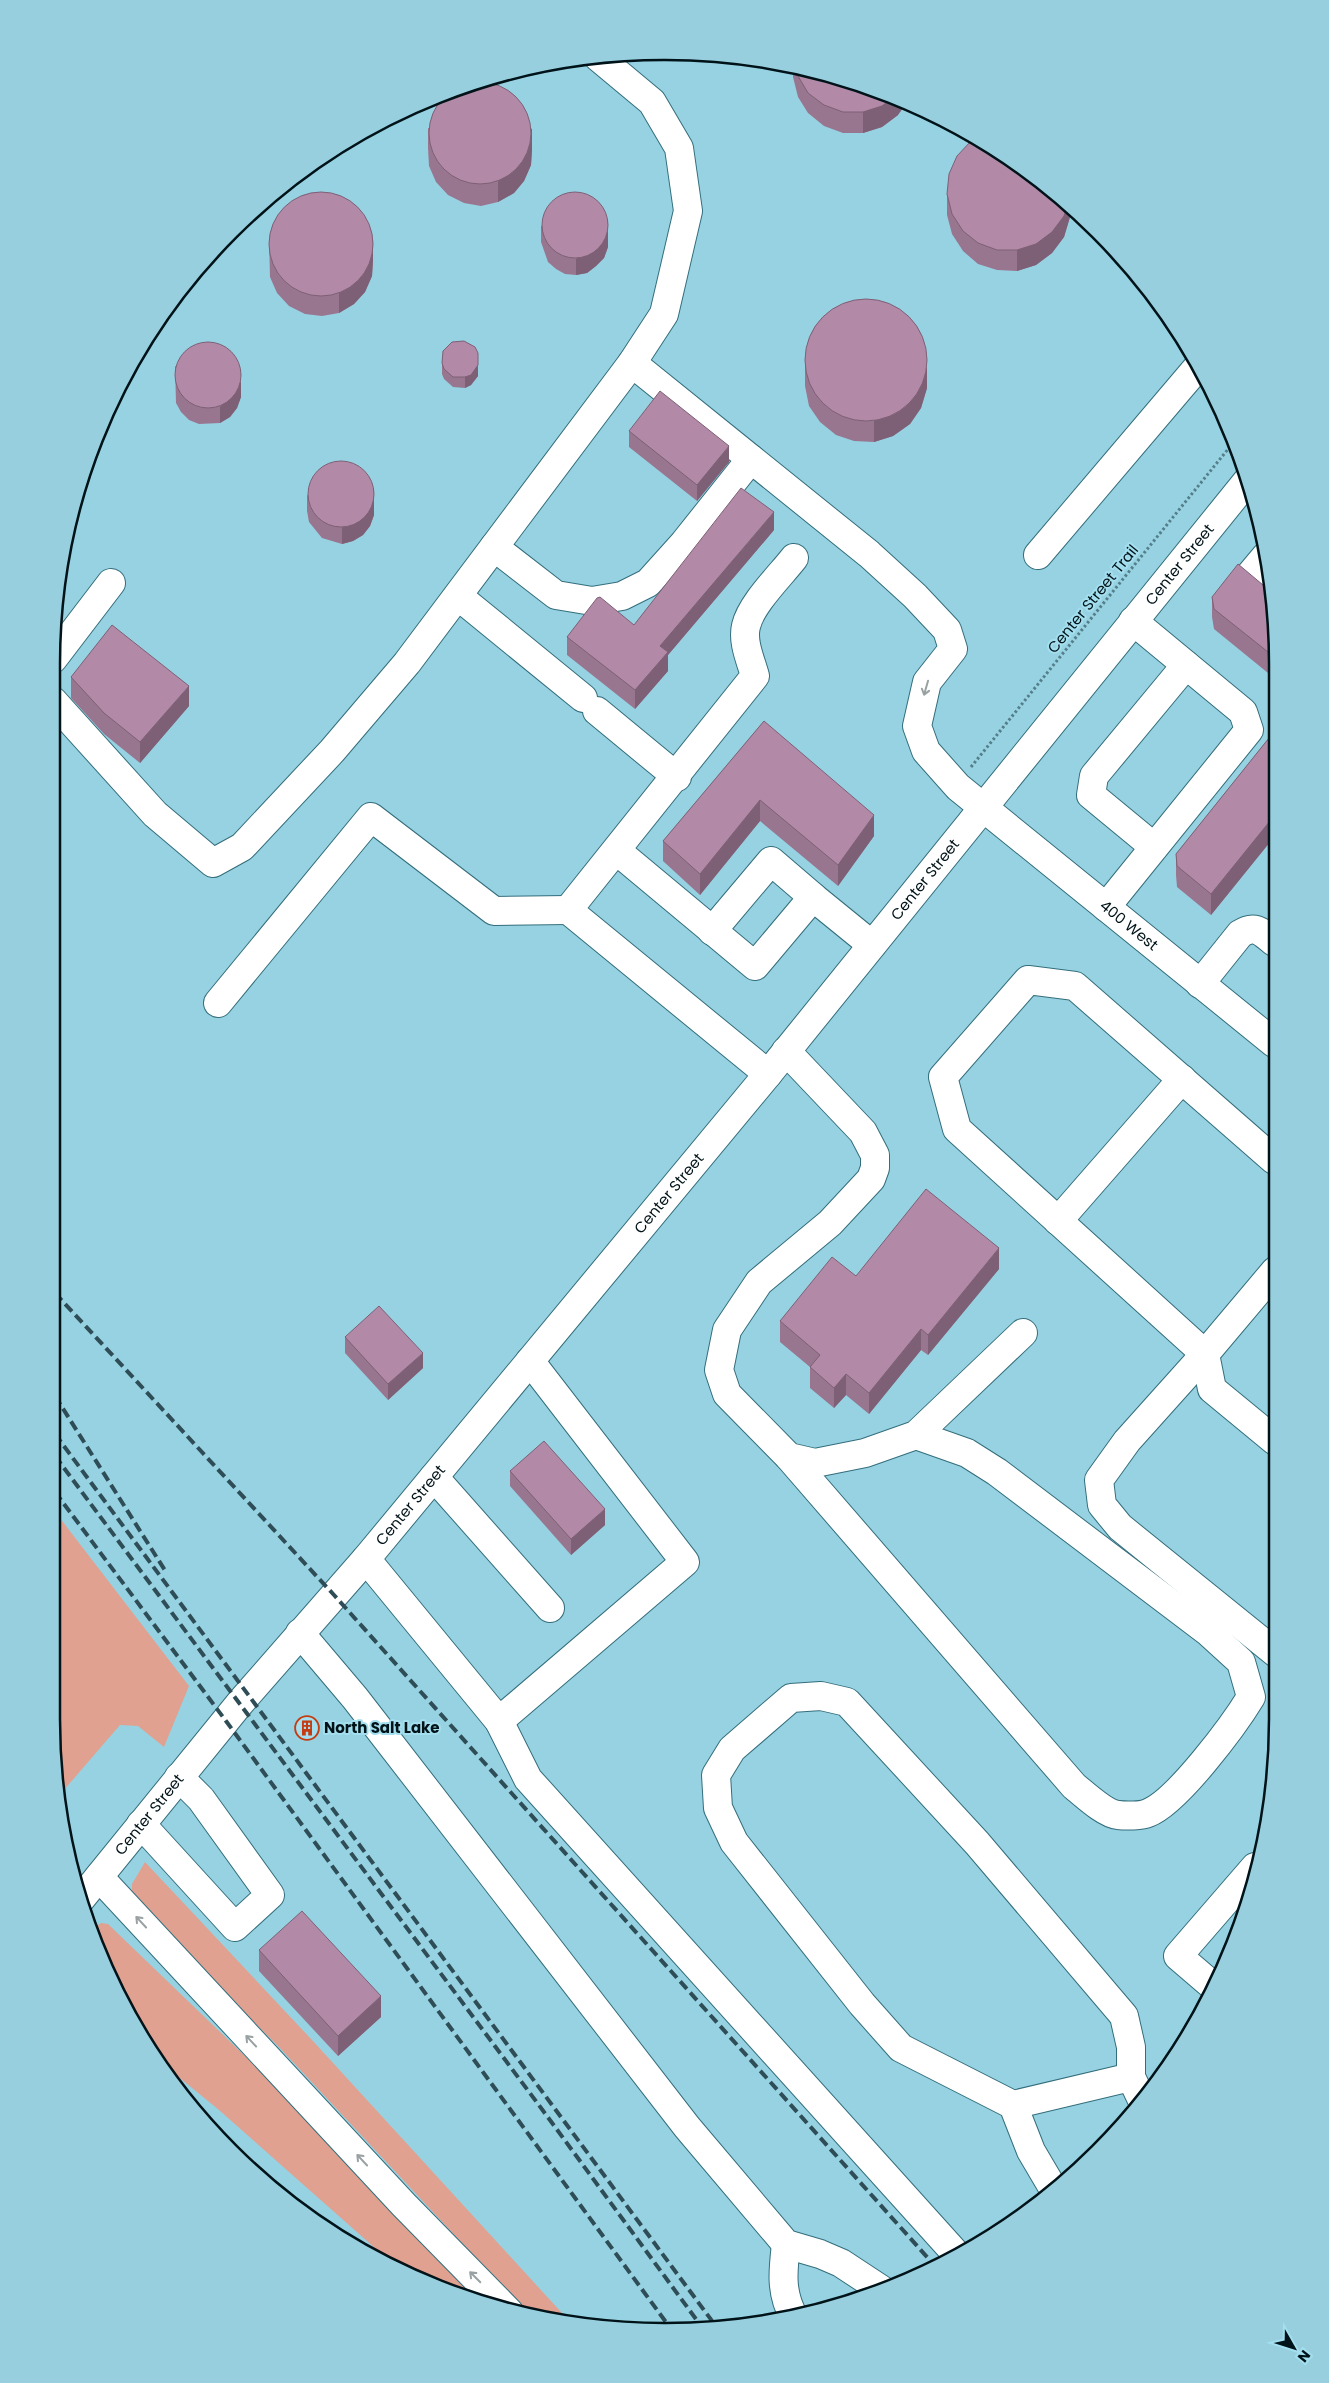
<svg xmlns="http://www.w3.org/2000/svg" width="1329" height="2383" font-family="Poppins,sans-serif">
<rect width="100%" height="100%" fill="#97d2e2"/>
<g fill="#e1a190">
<polygon points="56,1513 189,1686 164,1747 138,1726 120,1725 57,1798"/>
<polygon points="145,1862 312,2040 572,2324 529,2315 277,2045 166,1936 132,1895 132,1884"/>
<polygon points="101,1923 108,1924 326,2134 481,2302 402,2272 219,2110 159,2061 115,1990 90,1931"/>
</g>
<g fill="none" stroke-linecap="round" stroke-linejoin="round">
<g stroke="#336e7c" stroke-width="30">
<g id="minor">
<path id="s1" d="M632,363L869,554L915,596L947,630L953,649L927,682L917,726L926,751L958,787L1274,1043"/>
<polyline points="494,547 556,595 592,601 622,596 648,583 684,543 751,459"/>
<polyline points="1038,555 1196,369"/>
<polyline points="1266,556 1250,575 1273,593"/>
<polyline points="458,596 583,698"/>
<polyline points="53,659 111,583"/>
<polyline points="53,701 155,814 213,863 242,847 332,751 407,663 632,363 664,314 688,211 679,148 652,102 598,57"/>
<polyline points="597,711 677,777"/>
<polyline points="1154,847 1091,795 1094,776 1186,665"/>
<polyline points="617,851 755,966 813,897 872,945"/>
<polyline points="1106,907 1249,730 1243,712 1133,621"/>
<polyline points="712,931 771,861 813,897"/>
<path d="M1200,984L1240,934C1255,924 1262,932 1274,942"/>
<polyline points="218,1003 371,817 494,911 568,910"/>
<polyline points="786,1051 863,1132 875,1155 875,1168 871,1179 830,1223 759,1282 727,1330 719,1370 727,1394 789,1457 815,1463 865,1453 916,1435 1023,1333"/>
<path d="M768,1074L568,910L755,676C751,661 742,642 746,626C751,604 780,576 794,558"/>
<polyline points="1274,1160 1075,986 1028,980 943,1077 957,1129 1205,1354 1212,1389 1275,1441"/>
<polyline points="1058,1221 1182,1079"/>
<polyline points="1275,1271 1205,1354 1127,1441 1099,1480 1102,1505 1120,1527 1276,1653"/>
<path d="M789,1457L1074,1786C1084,1794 1105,1814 1118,1815C1126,1816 1141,1816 1148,1813C1177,1802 1234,1725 1251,1697L1241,1662L1207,1631L997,1472L967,1453L916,1435"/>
<polyline points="434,1477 550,1608"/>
<polyline points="366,1559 499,1721 685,1562 530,1361"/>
<polyline points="300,1633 355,1698 687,2127 786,2244 820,2254 841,2263 882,2290"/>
<polyline points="499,1721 528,1779 958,2256"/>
<polyline points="141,1824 235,1927 270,1895 201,1799 179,1777"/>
<polyline points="1213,1986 1178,1956 1255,1867"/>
<polyline points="1013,2105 1131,2077"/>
<polyline points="1054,2190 1031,2151 1013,2105 901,2048 862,2004 734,1842 718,1808 716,1775 732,1749 791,1698 821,1696 847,1702 977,1843 1124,2016 1131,2047 1131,2077 1142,2100"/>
<path d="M786,2244C783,2270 780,2293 794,2317"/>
</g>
</g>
<g stroke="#336e7c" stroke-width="30">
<g id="major">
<path id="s2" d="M80,1900L240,1703L366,1559L768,1074L1248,480"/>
</g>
</g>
<g stroke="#336e7c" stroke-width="30">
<polyline id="highway" points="99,1877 404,2205 509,2312"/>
</g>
<polyline stroke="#547e89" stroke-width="3" stroke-dasharray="2.5 2.5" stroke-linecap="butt" points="971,767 1233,443"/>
<use href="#minor" stroke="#fff" stroke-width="28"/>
<use href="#major" stroke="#fff" stroke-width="28"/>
<use href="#highway" stroke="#fff" stroke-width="28"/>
<g stroke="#2e4d56" stroke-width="4" stroke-dasharray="10 5" stroke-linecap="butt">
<polyline points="55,1293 334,1595 936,2267"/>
<polyline points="55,1396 166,1572"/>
<polyline points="55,1434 718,2329"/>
<polyline points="55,1456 547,2116 704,2330"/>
<polyline points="55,1492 226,1721 671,2329"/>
</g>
</g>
<g fill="#997690">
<polygon points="793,68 862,84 898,115 882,127 863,133 843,133 824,126 808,113 798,97 793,77"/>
<polygon points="428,128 532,149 531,165 524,181 514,193 498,202 481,206 464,203 448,195 436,182 429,166 428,148"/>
<polygon points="947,194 1070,209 1070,217 1064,237 1052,253 1036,265 1017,271 997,270 978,264 963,251 952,234 947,215"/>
<polygon points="608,219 608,247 604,258 596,266 587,273 576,275 565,274 556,269 548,262 541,242 541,226"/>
<polygon points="269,239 373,260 372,276 365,292 354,304 339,313 322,316 305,314 289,306 277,293 270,277"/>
<polygon points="442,363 478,376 471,385 465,388 453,387 444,379 442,374"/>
<polygon points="805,365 927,388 921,408 910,424 893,436 874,442 854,441 836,435 820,422 809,406 805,386"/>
<polygon points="175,366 241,397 237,408 230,417 220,423 199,424 189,420 181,412 176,403"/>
<polygon points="629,431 729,462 697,501 629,447"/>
<polygon points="307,495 374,515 370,526 363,535 353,541 342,544 322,538 309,522 307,511"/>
<polygon points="774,530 668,655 668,671 635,709 567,655 567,637 634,625"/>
<polygon points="1263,585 1270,588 1273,587 1273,677 1214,629 1212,617 1212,597"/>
<polygon points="71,677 189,706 140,763 104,734 71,698"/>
<polygon points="764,721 874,836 838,886 760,821 700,895 663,861 663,841"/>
<polygon points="1273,733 1273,845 1270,842 1211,915 1177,887 1176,875 1176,854"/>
<polygon points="999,1269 928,1355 921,1350 869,1414 846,1395 834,1408 810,1388 810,1367 780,1342 780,1321 856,1276"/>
<polygon points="345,1337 423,1368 388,1400 345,1353"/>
<polygon points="510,1471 605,1525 571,1555 510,1486"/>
<polygon points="259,1950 381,2017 338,2056 259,1971"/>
</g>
<g fill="#7d6075">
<polygon points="893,98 906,104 898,115 882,127 863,133 863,112"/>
<polygon points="532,128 532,149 531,165 524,181 514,193 498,202 498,182"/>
<polygon points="1067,207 1070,209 1070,217 1064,237 1052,253 1036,265 1017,271 1017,250"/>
<polygon points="608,231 608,247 604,258 596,266 587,273 576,275 576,259"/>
<polygon points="373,239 373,260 372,276 365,292 354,304 339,313 339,292"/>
<polygon points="478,365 478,376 471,385 465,388 465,377"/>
<polygon points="927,367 927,388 921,408 910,424 893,436 874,442 874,421"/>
<polygon points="241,381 241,397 237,408 230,417 220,423 220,407"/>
<polygon points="729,446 729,462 697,501 697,485"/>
<polygon points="374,488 374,515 370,526 363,535 353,541 342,544 342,528"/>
<polygon points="774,512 774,530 668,655 668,671 635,709 635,690 660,646"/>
<polygon points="189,686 189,706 140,763 140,742"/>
<polygon points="760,800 760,821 700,895 700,874"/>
<polygon points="874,815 874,836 838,886 838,865"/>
<polygon points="1270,821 1270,842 1211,915 1211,894"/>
<polygon points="999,1248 999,1269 928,1355 928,1335"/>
<polygon points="921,1329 921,1350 869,1414 869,1393"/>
<polygon points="423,1353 423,1368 388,1400 388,1384"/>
<polygon points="846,1374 846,1395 834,1408 834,1388"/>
<polygon points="605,1509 605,1525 571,1555 571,1539"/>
<polygon points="381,1996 381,2017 338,2056 338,2036"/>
</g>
<g fill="#b289a7" stroke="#7d6075">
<polygon points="796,68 862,84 893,98 882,106 863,112 843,112 824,105 808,93 798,76"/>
<circle cx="480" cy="133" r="51"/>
<polygon points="977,138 1067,207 1064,216 1052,232 1036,244 1017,250 997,250 978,243 963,231 952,214 947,194 949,174 957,156 971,141"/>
<circle cx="575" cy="225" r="33"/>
<circle cx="321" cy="244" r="52"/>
<circle cx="866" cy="360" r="61"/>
<polygon points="464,341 475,347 478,353 478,365 471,375 465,377 453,377 444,369 442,363 443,351 452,342"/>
<circle cx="208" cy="375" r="33"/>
<polygon points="660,391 729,446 697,485 629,431"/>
<circle cx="341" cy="494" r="33"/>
<polygon points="741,488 774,512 660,646 668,652 635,690 567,637 597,598 600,597 634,625"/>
<polygon points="1238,564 1263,585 1270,588 1273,587 1273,656 1214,609 1212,597"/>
<polygon points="112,625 189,686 140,742 104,713 71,677"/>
<polygon points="764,721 874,815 838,865 760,800 700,874 663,841"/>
<polygon points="1273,733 1273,824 1270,821 1211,894 1177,866 1176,854"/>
<polygon points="926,1189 999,1248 928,1335 921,1329 869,1393 846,1374 834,1388 810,1367 820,1355 780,1321 832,1257 856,1276"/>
<polygon points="379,1306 423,1353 388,1384 345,1337"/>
<polygon points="544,1441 605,1509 571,1539 510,1471"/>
<polygon points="302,1911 381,1996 338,2036 259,1950"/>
</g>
<defs><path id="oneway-shaft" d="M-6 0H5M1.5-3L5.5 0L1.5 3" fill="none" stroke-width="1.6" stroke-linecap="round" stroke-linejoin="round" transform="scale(1.25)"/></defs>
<g stroke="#99a1a3">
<use href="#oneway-shaft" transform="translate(926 688) rotate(106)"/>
<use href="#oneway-shaft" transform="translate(141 1922) rotate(-133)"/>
<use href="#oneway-shaft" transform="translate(251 2041) rotate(-133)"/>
<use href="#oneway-shaft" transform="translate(362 2160) rotate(-133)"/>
<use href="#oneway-shaft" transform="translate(475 2277) rotate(-135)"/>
</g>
<defs>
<g id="building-ring" transform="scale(1.25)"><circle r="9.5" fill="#a4dfef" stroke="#c43c11" stroke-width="1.5"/><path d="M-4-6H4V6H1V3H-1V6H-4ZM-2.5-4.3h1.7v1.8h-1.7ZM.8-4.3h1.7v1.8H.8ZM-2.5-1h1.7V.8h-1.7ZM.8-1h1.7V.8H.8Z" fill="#c43c11"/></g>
</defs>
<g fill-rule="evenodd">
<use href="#building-ring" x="307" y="1728"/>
</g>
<g text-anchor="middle" stroke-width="4" stroke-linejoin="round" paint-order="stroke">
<g font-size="15" fill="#001319" stroke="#a4dfef">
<text dy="5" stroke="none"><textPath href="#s2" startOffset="1730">Center Street</textPath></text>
<text transform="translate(1093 599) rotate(-51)" y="5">Center Street Trail</text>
<text dy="5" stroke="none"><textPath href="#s2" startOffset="1325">Center Street</textPath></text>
<text dy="5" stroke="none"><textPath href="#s1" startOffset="815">400 West</textPath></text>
<text dy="5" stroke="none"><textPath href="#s2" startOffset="920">Center Street</textPath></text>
<text dy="5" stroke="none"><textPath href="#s2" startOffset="515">Center Street</textPath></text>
<text dy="5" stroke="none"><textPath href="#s2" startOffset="110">Center Street</textPath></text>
</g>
<g font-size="15" font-weight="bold" fill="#001319" stroke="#a4dfef" text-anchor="start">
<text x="324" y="1733">North Salt Lake</text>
</g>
</g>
<path d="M0 0H1329V2383H0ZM664 60H665A604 604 0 0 1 1269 664V1719A604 604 0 0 1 665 2323H664A604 604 0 0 1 60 1719V664A604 604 0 0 1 664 60Z" fill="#97cfde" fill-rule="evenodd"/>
<path fill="none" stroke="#001319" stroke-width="2.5" d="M664 60H665A604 604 0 0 1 1269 664V1719A604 604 0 0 1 665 2323H664A604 604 0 0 1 60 1719V664A604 604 0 0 1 664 60Z"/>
<g transform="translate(1294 2348) rotate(129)" stroke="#a4dfef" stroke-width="4" paint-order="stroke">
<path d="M0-4L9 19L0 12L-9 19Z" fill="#001319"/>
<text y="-8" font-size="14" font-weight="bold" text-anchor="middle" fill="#001319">N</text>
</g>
</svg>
